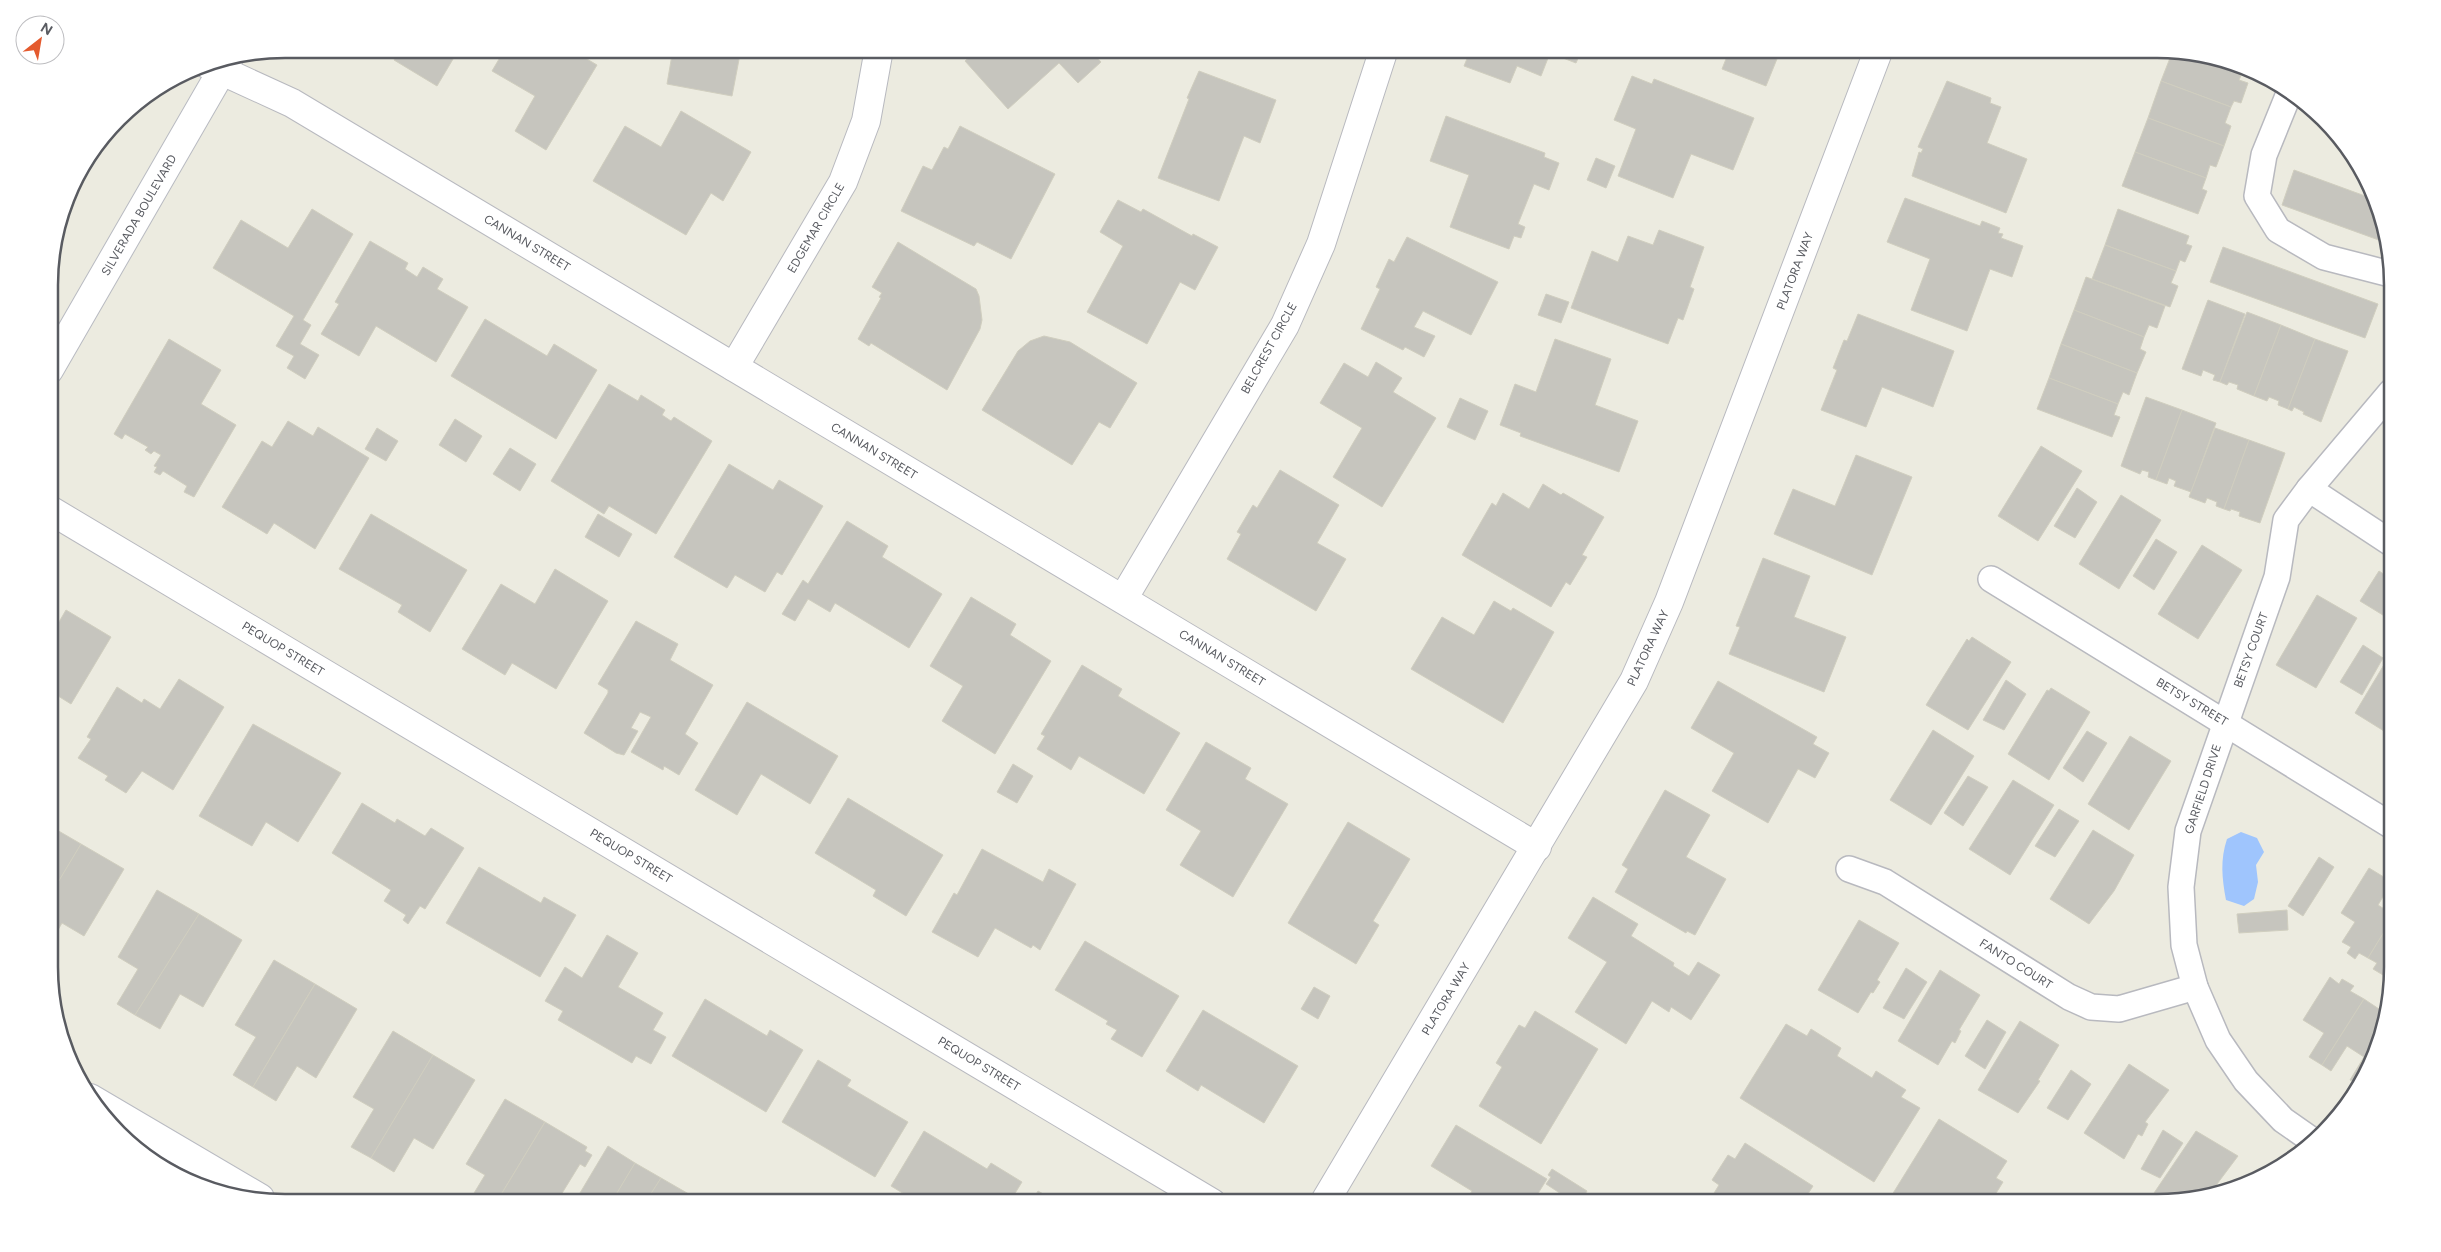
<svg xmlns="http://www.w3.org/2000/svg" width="2441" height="1252" font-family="Figtree,sans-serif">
<rect width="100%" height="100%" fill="#ecebe0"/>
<path fill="#9fc5fd" d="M2241,832L2257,838L2264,852L2256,865L2258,882L2254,899L2244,906L2226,900C2222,878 2220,860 2227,839Z"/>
<g fill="#c6c5be" stroke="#d0cebf">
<polygon points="396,49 459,49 437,86 394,60 400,51"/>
<polygon points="505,49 570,49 597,65 546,150 515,131 535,96 492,71"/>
<polygon points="673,49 741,49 732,96 667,84"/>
<polygon points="979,49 1089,49 1101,62 1078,83 1059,63 1008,109 965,61"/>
<polygon points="1471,49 1582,49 1576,63 1550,53 1541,76 1517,66 1510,83 1464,66"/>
<polygon points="1730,49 1781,49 1766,86 1722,69"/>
<polygon points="2172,53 2210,61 2242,73 2239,80 2248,83 2241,103 2234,101 2231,107 2161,81"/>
<polygon points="1199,71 1276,100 1260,143 1244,136 1219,201 1158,178 1189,99 1187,98"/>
<polygon points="1632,76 1652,84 1654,79 1754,118 1733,170 1691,154 1673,198 1618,176 1636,129 1614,120"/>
<polygon points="1947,81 1991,98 1990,103 2001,107 1987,143 2027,159 2006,213 1912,176 1919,152 1921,153 1923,149 1918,147"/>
<polygon points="2161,81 2231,107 2225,123 2231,126 2224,146 2148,118"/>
<polygon points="681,111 751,152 723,201 711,193 686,235 593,181 625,126 661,147"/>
<polygon points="1446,116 1545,153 1544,157 1559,163 1549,190 1534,184 1518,224 1525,227 1521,238 1514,236 1509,249 1450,227 1469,175 1430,161"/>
<polygon points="2148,118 2224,146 2216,167 2210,165 2206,178 2135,152"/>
<polygon points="960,126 1055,174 1011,259 977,242 974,246 901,211 923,166 932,170 944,147 948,149"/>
<polygon points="2135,152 2206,178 2202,189 2207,191 2198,214 2122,186"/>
<polygon points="1596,158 1615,166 1606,188 1587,180"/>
<polygon points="2294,170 2376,200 2387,243 2282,205"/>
<polygon points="1905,198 1980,226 1982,221 2000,228 1998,233 2003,234 2001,238 2023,246 2012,277 1990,269 1967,331 1911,310 1930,259 1887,242"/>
<polygon points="1118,200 1141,212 1143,209 1192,236 1193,234 1218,247 1195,290 1180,282 1147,344 1087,312 1123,246 1100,232"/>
<polygon points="312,209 353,234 303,320 311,325 300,344 319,355 305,379 287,368 294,356 276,346 294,316 213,268 241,220 288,248"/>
<polygon points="2118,209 2189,236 2186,244 2192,246 2185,262 2180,260 2176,271 2105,245"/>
<polygon points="1659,230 1704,247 1690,287 1694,289 1683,320 1678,318 1668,344 1571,308 1592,251 1618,262 1628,236 1653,245"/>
<polygon points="1407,237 1498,282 1471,335 1423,311 1414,327 1435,336 1424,357 1405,347 1403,350 1361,329 1380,289 1376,287 1389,259 1394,262"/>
<polygon points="370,241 408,263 405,269 417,277 423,267 443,279 437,289 468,307 436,362 376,326 359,356 321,334 339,304 335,302"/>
<polygon points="898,242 966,283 976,289 979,296 982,320 980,329 947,390 871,343 869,346 858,339 881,298 879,297 882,293 872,287"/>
<polygon points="2105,245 2176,271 2171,283 2178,286 2170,307 2092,279"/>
<polygon points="2223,247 2378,304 2365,338 2210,282"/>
<polygon points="2086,277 2165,306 2157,328 2149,325 2144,337 2074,310"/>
<polygon points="1546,294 1569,302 1561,323 1538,315"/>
<polygon points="2208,300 2245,314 2220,382 2213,380 2215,375 2203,370 2201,376 2182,369"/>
<polygon points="2074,310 2144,337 2140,349 2146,352 2137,373 2061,344"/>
<polygon points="2247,312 2281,325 2254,396 2237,389 2238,385 2229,382 2227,385 2220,382"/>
<polygon points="1858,314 1954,351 1933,407 1882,387 1866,427 1821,410 1837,370 1833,368 1844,340 1847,341"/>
<polygon points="485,319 547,356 554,344 597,370 556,439 451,376"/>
<polygon points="2281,325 2315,339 2288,409 2278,405 2279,401 2269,397 2267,401 2254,396"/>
<polygon points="1044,336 1070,342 1137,383 1110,428 1099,422 1072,465 982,410 1018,351 1030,341"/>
<polygon points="169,339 221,370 201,404 236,425 194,497 184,492 187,486 163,471 160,475 154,472 157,467 154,466 161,455 154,451 151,454 145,450 148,447 125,434 122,439 114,434"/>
<polygon points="1555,339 1611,359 1595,405 1638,421 1619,472 1520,436 1521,433 1500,425 1515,384 1536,392"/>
<polygon points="2315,339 2348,351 2321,422 2303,414 2304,412 2294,407 2292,411 2288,409"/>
<polygon points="2061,344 2137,373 2129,395 2123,392 2118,404 2049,378"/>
<polygon points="1376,362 1402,378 1393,392 1436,418 1382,507 1333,477 1362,428 1320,403 1344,363 1368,377"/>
<polygon points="2049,378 2118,404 2114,415 2120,417 2112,437 2037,409"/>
<polygon points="609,384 638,401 641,395 665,410 662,415 671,421 674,417 712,441 656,534 609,506 604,514 551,481"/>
<polygon points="2146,397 2182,410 2156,480 2148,477 2149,472 2142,470 2140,474 2121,466"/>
<polygon points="1460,398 1488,411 1475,440 1447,427"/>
<polygon points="2182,410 2216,423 2191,492 2174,486 2176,481 2169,478 2167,484 2156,480"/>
<polygon points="455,419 482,436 466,462 439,445"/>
<polygon points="288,421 313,436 318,427 369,458 315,549 274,523 267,534 222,507 262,441 272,447"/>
<polygon points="377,428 398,441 386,461 365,449"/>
<polygon points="2215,428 2249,440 2224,509 2216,506 2217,502 2207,498 2205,503 2189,497"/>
<polygon points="2249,440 2285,453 2260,523 2239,516 2240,512 2231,509 2230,511 2224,509"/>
<polygon points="2041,446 2082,471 2038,541 1998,516"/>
<polygon points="510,448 536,464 520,491 493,474"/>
<polygon points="1856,455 1912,477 1872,575 1774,534 1793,489 1835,506"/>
<polygon points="729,464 773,490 779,480 823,506 782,575 777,572 765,592 735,575 727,588 674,557"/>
<polygon points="1280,470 1339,505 1317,543 1346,559 1316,611 1227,559 1241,534 1237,532 1253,505 1257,508"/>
<polygon points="1543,484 1561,495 1563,493 1604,517 1582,555 1587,557 1570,585 1566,582 1551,607 1462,555 1492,503 1496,506 1503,493 1529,509"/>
<polygon points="2077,488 2097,502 2075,538 2054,526"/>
<polygon points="2121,495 2161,520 2119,589 2079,564"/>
<polygon points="371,514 467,570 430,632 398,612 402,605 339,569"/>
<polygon points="598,514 632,534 619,557 585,537"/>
<polygon points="847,521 888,546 882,557 942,594 909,648 835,603 830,612 808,599 795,621 782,614 803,580 808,584"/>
<polygon points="2156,539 2177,552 2154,590 2133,576"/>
<polygon points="2202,545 2242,570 2198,639 2158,614"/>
<polygon points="1763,558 1810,576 1794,617 1846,637 1824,692 1729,654 1740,627 1736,626"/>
<polygon points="555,569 608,601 556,689 512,663 505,675 462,649 501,584 535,604"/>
<polygon points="2379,571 2391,579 2391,620 2360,601"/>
<polygon points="2317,595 2357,618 2316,688 2276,665"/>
<polygon points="971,597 1016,624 1010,635 1051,661 995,754 942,721 963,686 930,666"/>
<polygon points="1494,601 1511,611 1513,608 1554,632 1503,723 1411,669 1442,617 1474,635"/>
<polygon points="66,610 111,637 71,704 50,691 50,617 59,622"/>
<polygon points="636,621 678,644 670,660 713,685 685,734 698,743 679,775 664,766 663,770 631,752 651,717 640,712 631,728 638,731 624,755 616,753 584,733 608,693 608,690 598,684"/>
<polygon points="1972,637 2011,662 1968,730 1926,705 1967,639 1969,641"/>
<polygon points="2363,645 2383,658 2362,695 2340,682"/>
<polygon points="2391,653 2392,736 2355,713"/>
<polygon points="1082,665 1122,689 1118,696 1180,733 1144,794 1079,756 1071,770 1037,749 1045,736 1041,734"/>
<polygon points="179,679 224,707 173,790 142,771 126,793 105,780 108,776 78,758 91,739 87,737 117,687 142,703 144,699 160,709"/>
<polygon points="2006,680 2026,694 2004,730 1983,720"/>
<polygon points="1718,681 1817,737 1813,744 1829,753 1815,778 1798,769 1768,823 1712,791 1734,753 1691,728"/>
<polygon points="2051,688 2090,712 2049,780 2008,754 2047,690 2049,691"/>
<polygon points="747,702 838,756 810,804 761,774 737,815 695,790"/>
<polygon points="253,724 341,773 298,842 266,822 252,846 199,816"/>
<polygon points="1933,730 1974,756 1931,825 1890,800"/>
<polygon points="2087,731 2107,743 2083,782 2063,768"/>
<polygon points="2130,736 2171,761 2129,830 2088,804"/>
<polygon points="1206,742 1251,768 1245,779 1288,804 1233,897 1180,865 1201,831 1166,810"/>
<polygon points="1013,764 1033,776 1017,803 997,792"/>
<polygon points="1968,776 1988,787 1963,826 1944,813"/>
<polygon points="2013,780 2054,805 2010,875 1969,849"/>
<polygon points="1665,790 1710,815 1686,857 1726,879 1695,935 1687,931 1686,933 1615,892 1628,869 1622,865"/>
<polygon points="848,798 943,855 906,916 873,896 876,890 815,853"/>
<polygon points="362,803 395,823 397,819 425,836 431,828 464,848 425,909 420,906 408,924 403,920 406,915 384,901 391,890 332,853"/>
<polygon points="2059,809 2079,821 2055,857 2035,846"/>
<polygon points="1348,822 1410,859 1373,921 1379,925 1356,964 1288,923"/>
<polygon points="50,826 81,844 51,894"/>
<polygon points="2093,830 2134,855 2114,891 2089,924 2050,899"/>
<polygon points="81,844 124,869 84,936 62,923 51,942 51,894"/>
<polygon points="982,849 1043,882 1049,869 1076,884 1040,950 1033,945 1031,948 995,928 978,957 932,932 954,893 957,895"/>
<polygon points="2319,857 2334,867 2303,916 2288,906"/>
<polygon points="479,867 541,903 544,897 576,915 540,977 446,923"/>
<polygon points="2369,868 2392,882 2378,905 2392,914 2392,919 2368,958 2359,953 2355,959 2347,953 2351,947 2342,942 2355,922 2341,913"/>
<polygon points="157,890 199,914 135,1015 117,1004 138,969 118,957"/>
<polygon points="1593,897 1638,924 1631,936 1674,963 1673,966 1689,976 1698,962 1720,975 1691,1020 1671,1007 1669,1012 1652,1001 1626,1044 1575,1012 1607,962 1568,938"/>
<polygon points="2287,910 2288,930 2239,933 2237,914"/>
<polygon points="199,914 242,940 203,1007 180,994 160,1029 135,1015"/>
<polygon points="2392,919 2392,967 2391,973 2386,970 2383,975 2373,969 2377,963 2368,958"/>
<polygon points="1859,920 1899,943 1877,980 1880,982 1873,993 1871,992 1858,1013 1818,990"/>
<polygon points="607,935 638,953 618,987 663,1013 653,1030 666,1037 651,1064 636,1056 632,1063 558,1020 563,1011 545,1001 565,967 582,978"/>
<polygon points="1085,941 1179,996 1142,1057 1111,1039 1117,1030 1106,1024 1108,1021 1055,990"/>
<polygon points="274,960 315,984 253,1087 233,1075 256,1037 235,1025"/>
<polygon points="1906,968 1927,982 1904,1019 1883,1008"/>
<polygon points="1940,970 1980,995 1959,1030 1961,1031 1955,1043 1952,1041 1938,1065 1898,1041"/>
<polygon points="2330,977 2339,984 2342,979 2354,986 2350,991 2364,999 2322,1065 2309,1057 2324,1033 2303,1020"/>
<polygon points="315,984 357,1009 316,1078 297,1066 276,1101 253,1087"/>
<polygon points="1314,987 1330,996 1318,1019 1301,1009"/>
<polygon points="705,999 767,1036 770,1030 803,1050 766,1112 672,1056"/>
<polygon points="2364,999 2379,1009 2382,1003 2384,1004 2368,1071 2359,1085 2350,1080 2364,1057 2347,1046 2331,1071 2322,1065"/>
<polygon points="1203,1010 1298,1066 1264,1123 1201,1085 1198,1091 1166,1071"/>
<polygon points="1535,1011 1598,1049 1541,1144 1479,1106 1502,1067 1496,1063 1519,1025 1525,1028"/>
<polygon points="1987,1020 2006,1032 1985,1069 1965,1056"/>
<polygon points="2020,1021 2059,1045 2038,1080 2040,1081 2018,1113 1978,1090"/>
<polygon points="1786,1024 1807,1036 1811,1029 1841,1048 1837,1056 1872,1078 1876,1071 1906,1090 1901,1097 1920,1108 1874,1182 1740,1098"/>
<polygon points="393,1031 433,1055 371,1158 351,1147 374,1109 353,1097"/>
<polygon points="433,1055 475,1080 433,1149 414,1138 394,1172 371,1158"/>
<polygon points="818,1060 851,1080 847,1086 908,1122 875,1177 782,1122"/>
<polygon points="2129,1064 2169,1090 2145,1122 2148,1124 2142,1136 2138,1134 2124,1159 2084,1133"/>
<polygon points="2071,1070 2091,1084 2068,1120 2047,1108"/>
<polygon points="505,1099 545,1122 496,1203 468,1203 485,1175 466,1164"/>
<polygon points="1939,1119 2007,1161 1996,1178 2003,1182 1990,1203 1887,1203"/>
<polygon points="545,1122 587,1147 585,1151 592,1155 585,1167 580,1164 556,1203 496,1203"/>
<polygon points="1456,1125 1547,1179 1532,1203 1464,1203 1472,1191 1431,1166"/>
<polygon points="2163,1130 2183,1143 2160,1178 2141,1169"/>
<polygon points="924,1131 987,1169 991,1163 1022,1182 1009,1203 919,1203 891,1186"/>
<polygon points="2196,1131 2238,1156 2214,1188 2218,1190 2217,1194 2162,1203 2152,1196"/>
<polygon points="1745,1143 1813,1186 1802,1203 1708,1203 1719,1185 1712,1180 1728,1155 1735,1159"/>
<polygon points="608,1146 635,1163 611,1203 574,1203"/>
<polygon points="635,1163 661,1178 645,1203 611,1203"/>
<polygon points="1552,1169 1587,1191 1580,1203 1575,1203 1546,1184 1551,1177 1548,1175"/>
<polygon points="661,1178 687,1193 680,1203 645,1203"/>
<polygon points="1038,1191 1059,1203 1031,1203"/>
<polygon points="687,1193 704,1203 680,1203"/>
<polygon points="2008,1194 2017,1199 2023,1203 2002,1203"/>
</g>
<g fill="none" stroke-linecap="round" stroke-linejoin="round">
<g stroke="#b8b9bf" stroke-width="28">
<g id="lane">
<polyline points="2288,96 2264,155 2257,196 2278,230 2324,257 2390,274"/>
<polyline points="2309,489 2391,543"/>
<polyline points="1991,579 2392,826"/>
<polyline points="1849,869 1885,882 2069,997 2091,1007 2119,1009 2195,987"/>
<polyline points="2313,1141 2283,1120 2246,1081 2218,1040 2195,987 2184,945 2181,887 2188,831 2277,577 2286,520 2309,489 2391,392"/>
<polyline points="156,1158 164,1143"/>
</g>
</g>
<g stroke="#b8b9bf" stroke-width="30">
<g id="street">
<polyline points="207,64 292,103 1537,847"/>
<polyline points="734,367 843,182 866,121 879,49"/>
<polyline points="50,510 1212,1203"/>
<polyline points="1123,599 1285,325 1321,244 1384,49"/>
<polyline points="1324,1203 1634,681 1669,602 1879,49"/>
</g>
</g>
<g stroke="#b9bbc2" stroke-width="30">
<g id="secondary">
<polyline points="49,370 228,60"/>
<polyline points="90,1098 260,1198"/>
</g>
</g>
<use href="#lane" stroke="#fff" stroke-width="25"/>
<use href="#street" stroke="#fff" stroke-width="28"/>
<use href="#secondary" stroke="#fff" stroke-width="28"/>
</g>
<g text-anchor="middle" stroke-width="4" stroke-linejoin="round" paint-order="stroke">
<g font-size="12" fill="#595b61" stroke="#fff">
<text transform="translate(139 215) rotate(-60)" y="4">SILVERADA BOULEVARD</text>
<text transform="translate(816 228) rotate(-60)" y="4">EDGEMAR CIRCLE</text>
<text transform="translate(527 243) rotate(31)" y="4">CANNAN STREET</text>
<text transform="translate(1795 271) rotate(-69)" y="4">PLATORA WAY</text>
<text transform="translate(1269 348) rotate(-61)" y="4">BELCREST CIRCLE</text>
<text transform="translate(874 451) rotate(31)" y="4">CANNAN STREET</text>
<text transform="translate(1648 648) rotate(-65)" y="4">PLATORA WAY</text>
<text transform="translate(283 649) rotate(31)" y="4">PEQUOP STREET</text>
<text transform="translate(2251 650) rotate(-70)" y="4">BETSY COURT</text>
<text transform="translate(1222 658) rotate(31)" y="4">CANNAN STREET</text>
<text transform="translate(2192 702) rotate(31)" y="4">BETSY STREET</text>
<text transform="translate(2203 789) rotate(-72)" y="4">GARFIELD DRIVE</text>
<text transform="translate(631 856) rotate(31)" y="4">PEQUOP STREET</text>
<text transform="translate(2016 964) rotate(32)" y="4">FANTO COURT</text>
<text transform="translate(1446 999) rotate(-59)" y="4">PLATORA WAY</text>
<text transform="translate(979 1064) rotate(31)" y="4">PEQUOP STREET</text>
</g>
</g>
<path d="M0 0H2441V1252H0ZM285 58H2157A227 227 0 0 1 2384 285V967A227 227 0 0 1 2157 1194H285A227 227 0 0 1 58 967V285A227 227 0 0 1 285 58Z" fill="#fff" fill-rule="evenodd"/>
<path fill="none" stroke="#595b61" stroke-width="2.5" d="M285 58H2157A227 227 0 0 1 2384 285V967A227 227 0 0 1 2157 1194H285A227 227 0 0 1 58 967V285A227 227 0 0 1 285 58Z"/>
<g transform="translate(40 40) rotate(31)"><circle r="24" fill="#ffffff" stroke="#bdbdc0"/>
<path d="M0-4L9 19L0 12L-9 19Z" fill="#e45a2e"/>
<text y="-8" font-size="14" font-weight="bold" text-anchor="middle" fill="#595b61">N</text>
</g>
</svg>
